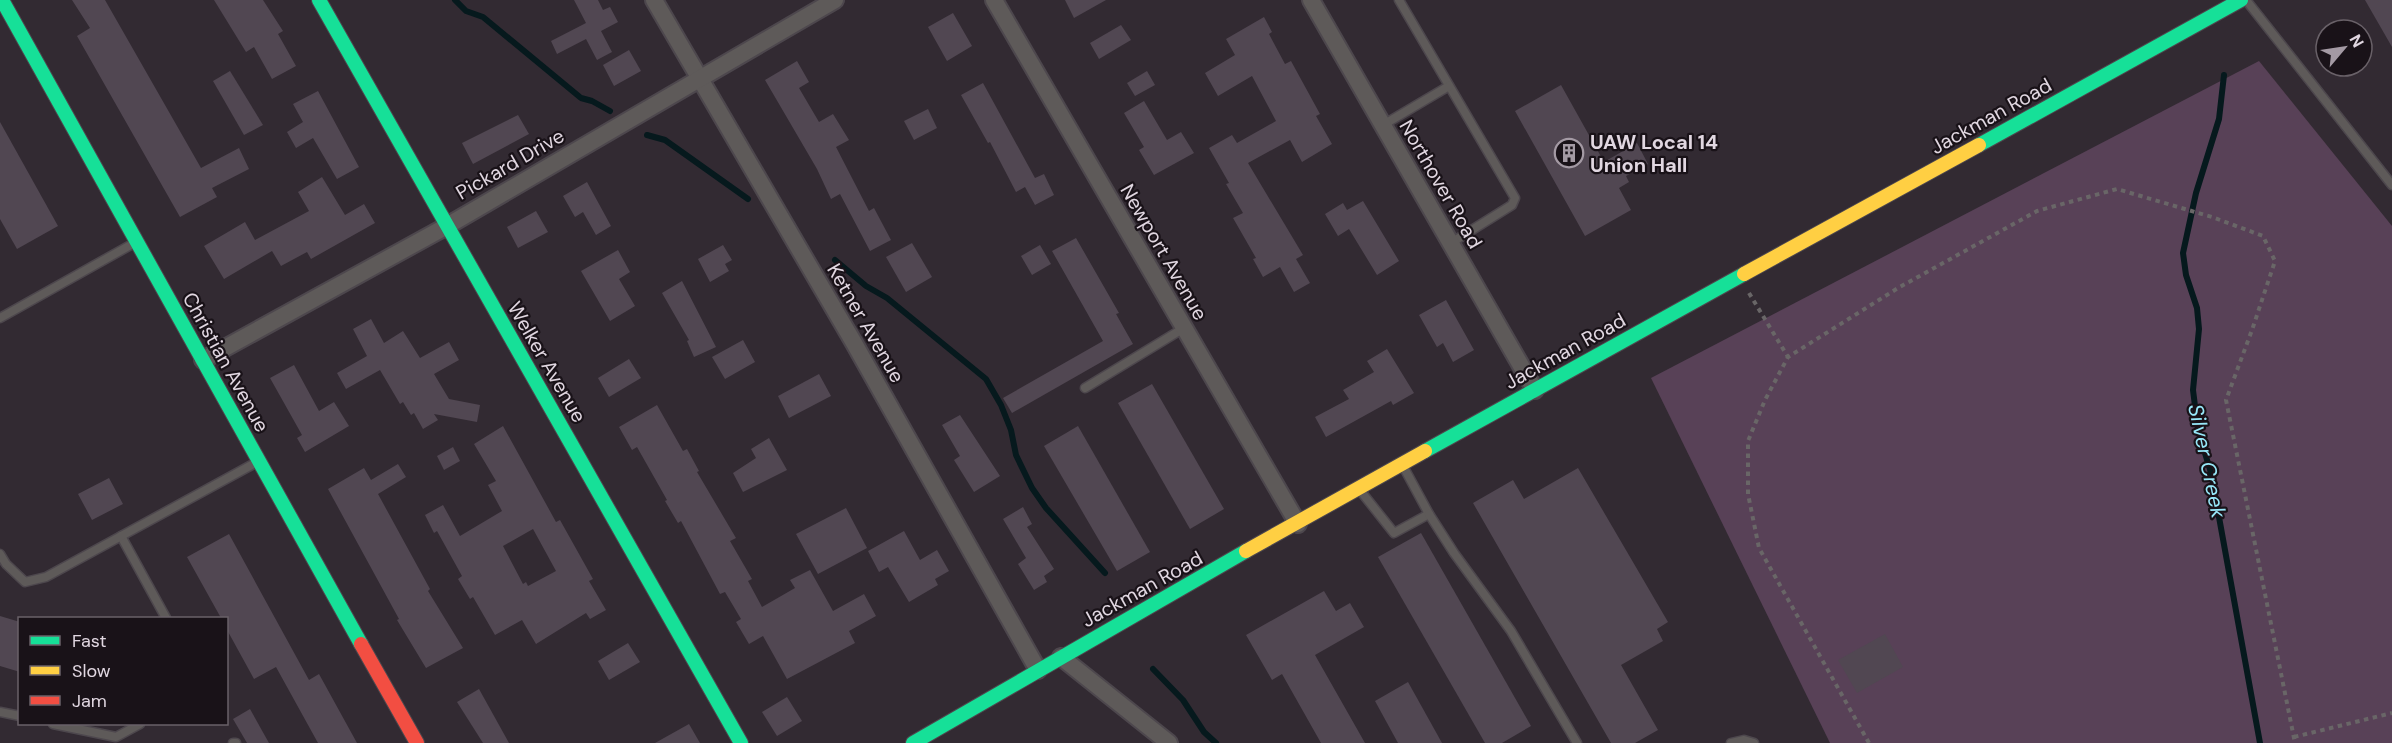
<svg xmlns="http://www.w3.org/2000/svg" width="2392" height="743" font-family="'DM Sans',sans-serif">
<rect width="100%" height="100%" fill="#322a32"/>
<polygon fill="#584157" points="2259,61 2392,226 2392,743 1830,743 1651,378"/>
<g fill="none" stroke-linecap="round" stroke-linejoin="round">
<g stroke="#06191d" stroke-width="6">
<polyline points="455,0 466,11 483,17 581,98 592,101 610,111"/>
<polyline points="2224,75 2219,119 2196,193 2183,253 2186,275 2197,308 2199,329 2193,390 2198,430 2211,473 2260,743"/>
<polyline points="647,135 665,140 748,199"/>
<polyline points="835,260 866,286 887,298 986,379 1001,405 1011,430 1016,455 1032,488 1046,508 1105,573"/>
<polyline points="1153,669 1183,700 1204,732 1216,743"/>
</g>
</g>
<g fill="#514752" fill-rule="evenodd">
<polygon points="72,0 105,0 201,168 239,148 249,169 212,188 217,197 180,217 77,36 90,28"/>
<polygon points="214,0 263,0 283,31 278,34 296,66 272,79 254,47 246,52"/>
<polygon points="574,0 598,0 603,10 610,7 618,22 601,31 612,52 597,60 586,39 557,54 551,41 586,23"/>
<polygon points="1065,0 1106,0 1074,18"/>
<polygon points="2365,0 2392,0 2392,47"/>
<polygon points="953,13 972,46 947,61 928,27"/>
<polygon points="1264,17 1272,32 1269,34 1285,64 1291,61 1320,114 1316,116 1332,144 1302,162 1290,140 1248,163 1303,255 1296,259 1310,283 1294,292 1280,267 1263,277 1253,259 1256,258 1233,218 1243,213 1226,184 1229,183 1209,148 1232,135 1237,143 1276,121 1252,76 1218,96 1205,73 1235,55 1226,39"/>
<polygon points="1121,25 1131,40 1099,59 1090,43"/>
<polygon points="629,50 641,71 614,86 603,65"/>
<polygon points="797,61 809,82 799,88 819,122 833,114 849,140 836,147 869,211 874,208 891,240 870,251 840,194 831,199 817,169 765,80"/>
<polygon points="230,71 263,125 244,135 213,81"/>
<polygon points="1147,71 1155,85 1135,96 1127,83"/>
<polygon points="983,83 1035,178 1044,174 1054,195 1035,205 1025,187 1016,192 990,142 988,143 961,95"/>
<polygon points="1561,85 1604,162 1637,143 1648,164 1626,176 1629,182 1619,188 1631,210 1585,236 1515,111"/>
<polygon points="318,91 359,167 337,179 313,138 296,148 287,132 303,122 293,104"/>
<polygon points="1144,101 1167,140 1181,132 1194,153 1154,175 1139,150 1144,147 1124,113"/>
<polygon points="928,109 937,128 914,140 904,121"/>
<polygon points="518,115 529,134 473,164 462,143"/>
<polygon points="0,122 58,226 17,249 0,219"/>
<polygon points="322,177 345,215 364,204 375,223 311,259 307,252 281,266 272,251 224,279 204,246 245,222 255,240 309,211 298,192"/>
<polygon points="587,182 611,226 596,235 583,212 575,217 563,196"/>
<polygon points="1363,201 1399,261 1377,275 1349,229 1338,236 1325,214 1343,203 1347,210"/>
<polygon points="536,211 548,232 518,248 507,227"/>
<polygon points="1076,238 1119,313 1116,314 1133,344 1012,413 1003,398 1103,341 1052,251"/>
<polygon points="912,243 932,277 906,292 886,257"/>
<polygon points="723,245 732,260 725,264 729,271 710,282 698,259"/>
<polygon points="1040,245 1051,264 1032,275 1021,256"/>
<polygon points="618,250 630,272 619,279 635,306 610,321 581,271"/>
<polygon points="682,281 716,347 694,357 687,341 689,340 662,293"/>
<polygon points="1446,300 1474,350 1453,362 1443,343 1437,347 1419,315"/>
<polygon points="371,319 384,343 403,331 420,358 449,342 459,360 434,374 449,399 480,405 477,422 434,414 438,420 423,429 414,413 411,415 403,402 400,404 380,370 346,389 337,373 367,356 353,329"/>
<polygon points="743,340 755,362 725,379 712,357"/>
<polygon points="1387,349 1414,393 1393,405 1391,401 1326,437 1315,417 1349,399 1343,390 1374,372 1367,361"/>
<polygon points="629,359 641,378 609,397 598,378"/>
<polygon points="294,365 319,411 334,402 349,426 305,452 297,438 302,435 270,378"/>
<polygon points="819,374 831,396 789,418 778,396"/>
<polygon points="1152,384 1224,509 1190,529 1118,403"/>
<polygon points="657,405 683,451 687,449 699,471 697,472 736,538 730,541 752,579 748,581 762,607 795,588 790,580 810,570 833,611 864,594 876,616 849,631 855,643 787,679 763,636 749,644 736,622 741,619 725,592 720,594 681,521 678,523 665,501 667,500 637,447 632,450 619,427"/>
<polygon points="960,415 1000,476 974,492 954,460 960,456 942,425"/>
<path d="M503,426L556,522L560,520L593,579L589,581L606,610L590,619L586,613L536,644L522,620L495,635L473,597L470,599L458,579L462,576L437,531L434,533L425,515L443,505L460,536L502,511L488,485L496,481L474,444ZM533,529L556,571L528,586L526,582L523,584L503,546Z"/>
<polygon points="1078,426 1150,552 1117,571 1044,446"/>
<polygon points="769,438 787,470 743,492 733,473 756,458 751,449"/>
<polygon points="453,447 460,461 444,470 437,456"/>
<polygon points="398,464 406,477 378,494 430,589 428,591 463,648 426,668 397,620 399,619 328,489 364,468 371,480"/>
<polygon points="1578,468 1668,622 1657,629 1663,641 1621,665 1658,730 1635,743 1611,743 1473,503 1513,480 1524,499"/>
<polygon points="109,478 123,504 92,520 78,494"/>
<polygon points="1023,507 1032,524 1027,527 1054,569 1044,576 1047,582 1034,590 1018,564 1026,558 1003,519"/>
<polygon points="846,508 867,548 818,574 796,534"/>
<polygon points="904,531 920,560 937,550 949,571 935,579 938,585 909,602 888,567 879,572 868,551"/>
<polygon points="1421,533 1531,726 1502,743 1485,743 1378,557"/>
<polygon points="229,534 309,680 319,674 357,743 318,743 276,667 254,679 226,628 226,618 221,618 187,557"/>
<polygon points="1324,591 1336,611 1350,603 1364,627 1315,655 1365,743 1321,743 1282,674 1272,680 1246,635"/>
<polygon points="0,616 20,622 20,672 0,666"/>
<polygon points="1885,634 1903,667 1857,693 1838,660"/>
<polygon points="628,643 640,662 609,680 598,661"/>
<polygon points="1408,682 1442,743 1398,743 1375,701"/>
<polygon points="479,689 509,743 483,743 457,702"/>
<polygon points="787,697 802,721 777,736 762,712"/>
<polygon points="250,709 269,743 247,743 233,719"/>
<polygon points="689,724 700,743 655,743"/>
</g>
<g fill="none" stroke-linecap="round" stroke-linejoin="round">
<g stroke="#4d474d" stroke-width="11">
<g id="lane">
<polyline points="1399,0 1515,198 1512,205 1451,243"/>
<polyline points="2246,0 2392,185"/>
<polyline points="1383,125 1449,86"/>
<polyline points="0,318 136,242"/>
<polyline points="1085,388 1184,328"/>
<polyline points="1359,489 1394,533 1429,514 1403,466"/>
<polyline points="1429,514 1454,553 1511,631 1577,743"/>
<polyline points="121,536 166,618"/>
<polyline points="0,554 6,564 25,582 46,577 259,461"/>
<polyline points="0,712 20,716"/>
<polyline points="53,724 116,737 140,724"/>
<polyline points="233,743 236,743"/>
<polyline points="1731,743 1744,740 1754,743"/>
</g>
</g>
<g stroke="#4d474d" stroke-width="20">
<g id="street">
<polyline points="654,0 854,343 1038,670"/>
<polyline points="994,0 1298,524"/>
<polyline points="1311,0 1535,390"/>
<polyline points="203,360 447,226 835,0"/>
<polyline points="1061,657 1169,743"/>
</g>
</g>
<g stroke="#4d474d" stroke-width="16">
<g id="fast">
<polyline points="2,0 361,644"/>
<polyline points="319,0 741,743"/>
<polyline points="1979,145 2241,0"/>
<polyline points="1425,451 1744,274"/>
<polyline points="913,743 1246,551"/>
</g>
</g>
<g stroke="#4d474d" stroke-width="16">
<g id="slow">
<polyline points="1744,274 1979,145"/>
<polyline points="1246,551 1425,451"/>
</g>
</g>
<g stroke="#4d474d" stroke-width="16">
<polyline id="jam" points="361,644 417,743"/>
</g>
<g stroke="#696667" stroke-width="4" stroke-dasharray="4.5 4.5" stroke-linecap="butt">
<polyline points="1749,293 1788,357"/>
<polyline points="2294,737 2392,713"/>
<polyline points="1869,743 1759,548 1748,494 1748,441 1765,400 1788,357 1898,288 2037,211 2117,189 2212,217 2263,236 2275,261 2252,330 2226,400 2295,743"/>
</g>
<use href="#lane" stroke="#5e5a59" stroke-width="8"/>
<use href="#street" stroke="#5e5a59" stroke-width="16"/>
<use href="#fast" stroke="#16e098" stroke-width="14"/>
<use href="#slow" stroke="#ffcf43" stroke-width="14"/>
<use href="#jam" stroke="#f24e42" stroke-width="14"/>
</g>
<defs>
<g id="building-ring" transform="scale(1.5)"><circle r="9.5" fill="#191218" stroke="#a49aa4" stroke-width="1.5"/><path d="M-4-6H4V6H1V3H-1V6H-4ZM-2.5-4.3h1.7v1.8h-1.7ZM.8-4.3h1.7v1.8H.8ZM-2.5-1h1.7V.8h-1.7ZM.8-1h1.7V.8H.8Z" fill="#a49aa4"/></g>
</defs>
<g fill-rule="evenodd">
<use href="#building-ring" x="1569" y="153"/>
</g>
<g text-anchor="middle" stroke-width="4.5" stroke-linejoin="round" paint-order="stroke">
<g font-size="20" fill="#e1d7e1" stroke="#191218">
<text transform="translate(1991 116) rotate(-29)" y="7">Jackman Road</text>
<text transform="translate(510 164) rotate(-30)" y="7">Pickard Drive</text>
<text transform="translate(1441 184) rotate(60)" y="7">Northover Road</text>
<text transform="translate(1164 252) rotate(60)" y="7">Newport Avenue</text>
<text transform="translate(866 323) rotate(60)" y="7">Ketner Avenue</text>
<text transform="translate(1565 351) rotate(-29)" y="7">Jackman Road</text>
<text transform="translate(226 362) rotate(61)" y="7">Christian Avenue</text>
<text transform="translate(547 362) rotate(60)" y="7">Welker Avenue</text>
<text transform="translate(1142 589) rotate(-29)" y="7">Jackman Road</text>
</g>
<g font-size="20" font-weight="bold" fill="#e1d7e1" stroke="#191218" text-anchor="start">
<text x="1590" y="149">UAW Local 14<tspan x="1590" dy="23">Union Hall</tspan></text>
</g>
<g font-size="21" font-style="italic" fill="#97e8f9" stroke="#191218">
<text transform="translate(2207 461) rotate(78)" y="7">Silver Creek</text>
</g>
</g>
<rect x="18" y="617" width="210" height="108" fill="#191218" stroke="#696168" stroke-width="1.5"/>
<rect x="30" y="636" width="30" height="9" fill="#16e098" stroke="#696168" stroke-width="1.5"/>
<text x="72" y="647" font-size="18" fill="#e1d7e1">Fast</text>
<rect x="30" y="666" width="30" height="9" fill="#ffcf43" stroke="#696168" stroke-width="1.5"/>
<text x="72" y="677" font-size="18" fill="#e1d7e1">Slow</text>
<rect x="30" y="696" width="30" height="9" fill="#f24e42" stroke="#696168" stroke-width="1.5"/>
<text x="72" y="707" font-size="18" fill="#e1d7e1">Jam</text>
<g transform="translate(2344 48) rotate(61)"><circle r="28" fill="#191218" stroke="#696168" stroke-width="1.5"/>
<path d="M0-4.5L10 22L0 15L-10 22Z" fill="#a49aa4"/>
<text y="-9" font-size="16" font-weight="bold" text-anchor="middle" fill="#e1d7e1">N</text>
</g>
</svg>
